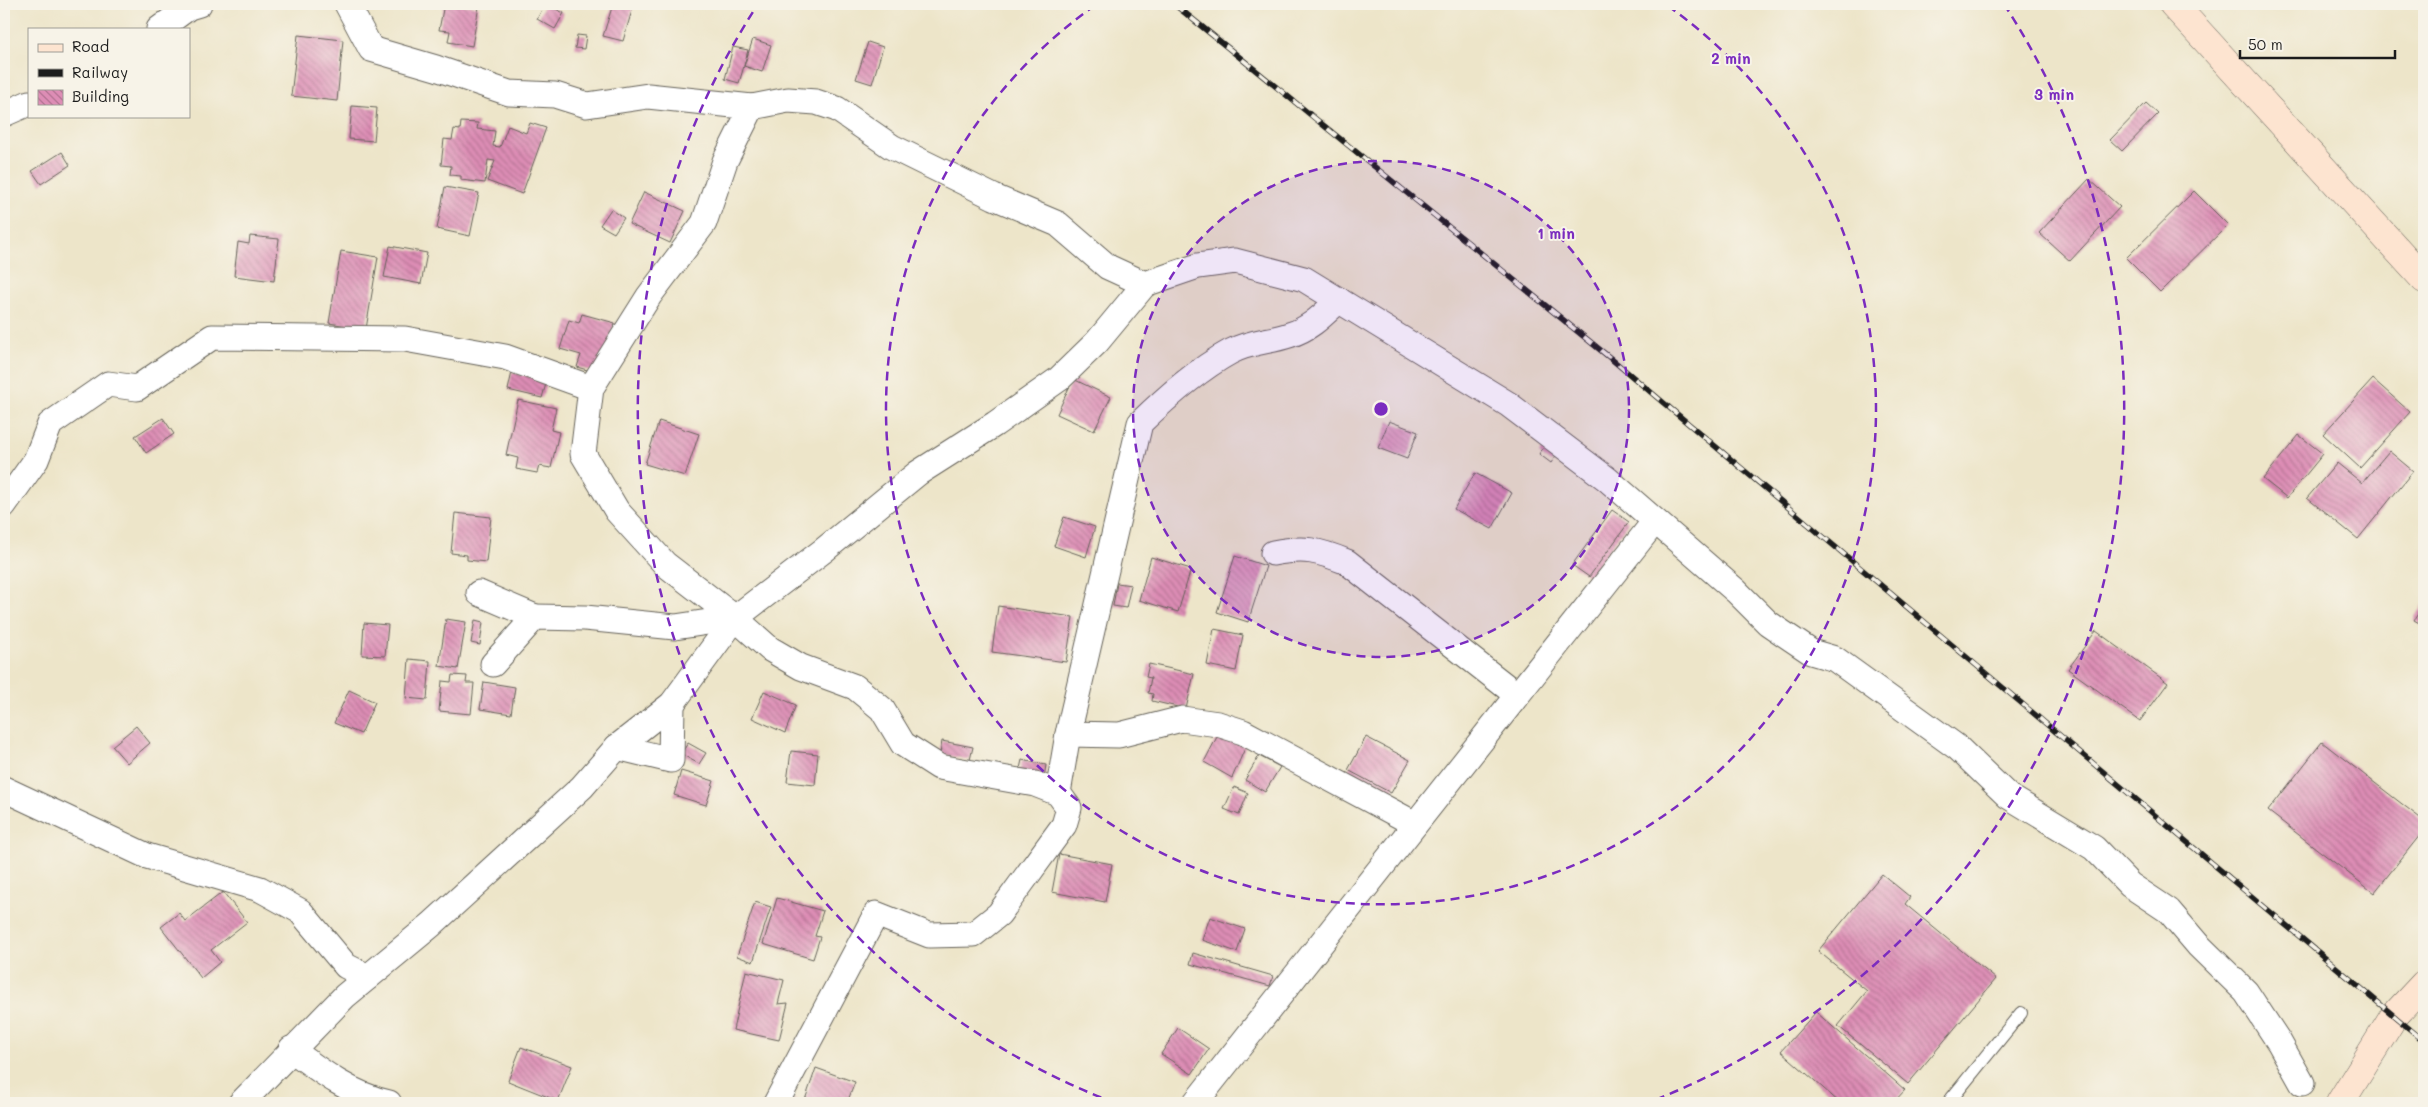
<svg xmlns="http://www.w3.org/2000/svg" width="2428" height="1107" font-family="Mali,sans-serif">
<defs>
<pattern id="building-back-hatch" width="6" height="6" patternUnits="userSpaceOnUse" patternTransform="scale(1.25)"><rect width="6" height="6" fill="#dd8db5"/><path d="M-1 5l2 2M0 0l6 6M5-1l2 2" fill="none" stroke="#b27292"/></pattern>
</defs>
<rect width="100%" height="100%" fill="#f7f3e8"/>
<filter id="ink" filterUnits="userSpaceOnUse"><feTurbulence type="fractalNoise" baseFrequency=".02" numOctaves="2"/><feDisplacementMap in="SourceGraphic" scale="10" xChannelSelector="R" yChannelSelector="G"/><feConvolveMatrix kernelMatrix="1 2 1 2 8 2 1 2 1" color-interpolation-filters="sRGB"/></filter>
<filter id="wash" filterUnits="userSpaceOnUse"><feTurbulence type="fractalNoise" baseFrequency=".0096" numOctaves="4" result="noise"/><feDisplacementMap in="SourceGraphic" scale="20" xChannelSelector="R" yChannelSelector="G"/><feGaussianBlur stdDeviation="1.12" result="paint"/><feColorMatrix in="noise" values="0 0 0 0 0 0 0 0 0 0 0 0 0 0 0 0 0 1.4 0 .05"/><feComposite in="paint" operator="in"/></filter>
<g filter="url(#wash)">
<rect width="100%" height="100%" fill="#ede5c9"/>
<g id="blocks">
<g fill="url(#building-back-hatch)">
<polygon points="444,4 479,6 472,46 448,42 450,31 439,30"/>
<polygon points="545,4 564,13 555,29 537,19"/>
<polygon points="613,4 633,7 623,41 603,36"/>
<polygon points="298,35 343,40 337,101 291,96"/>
<polygon points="577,35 586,36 584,49 575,48"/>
<polygon points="753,39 771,45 762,72 744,66 739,83 725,79 733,47 748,50 744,66"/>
<polygon points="868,42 883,47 872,84 856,79"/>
<polygon points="2146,103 2158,114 2122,151 2110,140"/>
<polygon points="352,106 377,108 374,141 349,139"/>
<polygon points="461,122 478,123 477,129 495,131 493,146 500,147 508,126 526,133 530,123 546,128 522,194 487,181 495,161 488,160 485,183 461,180 461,176 450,175 451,166 441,165 444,139 452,140 454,129 460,130"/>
<polygon points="62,152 70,165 41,184 32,171"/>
<polygon points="2089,179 2120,207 2070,261 2039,233"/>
<polygon points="445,187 479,193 470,236 437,229"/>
<polygon points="2194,191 2228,225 2160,292 2126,258"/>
<polygon points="644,192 685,211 670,243 629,224"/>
<polygon points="611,209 624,218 614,233 600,225"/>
<polygon points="250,236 279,239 274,281 234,276 238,242 249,244"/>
<polygon points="390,246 427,253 421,284 384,277"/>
<polygon points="341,251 378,257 366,329 329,323"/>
<polygon points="582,314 615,323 601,374 577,367 581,355 560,349 569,320 579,323"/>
<polygon points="512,372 547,380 542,398 508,390"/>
<polygon points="1073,379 1111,397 1094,431 1057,414"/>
<polygon points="2373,379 2410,412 2360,468 2323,434"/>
<polygon points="518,400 556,408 551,430 559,432 551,468 539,466 537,473 516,469 518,458 506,455"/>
<polygon points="163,418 174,434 146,453 135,436"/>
<polygon points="659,421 699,434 685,476 645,464"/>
<polygon points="1389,421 1418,432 1407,459 1378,448"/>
<polygon points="2299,435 2323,454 2287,498 2263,479"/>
<polygon points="1547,443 1559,451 1551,463 1539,454"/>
<polygon points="2389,451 2413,471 2358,539 2307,498 2337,463 2362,483"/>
<polygon points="1475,473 1512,493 1492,529 1454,509"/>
<polygon points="1612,510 1629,522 1589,577 1572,565"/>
<polygon points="455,513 491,517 486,562 467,560 467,555 451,553"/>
<polygon points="1064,517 1095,527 1086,557 1054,546"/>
<polygon points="1235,556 1266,566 1248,622 1217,612"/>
<polygon points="1151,557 1191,569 1178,612 1139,600"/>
<polygon points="1117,583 1131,585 1126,608 1113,606"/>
<polygon points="2424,604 2424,626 2414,620"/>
<polygon points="998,606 1073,617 1066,662 992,652"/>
<polygon points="446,619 466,622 458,669 439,666"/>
<polygon points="475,620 483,622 480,645 471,643"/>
<polygon points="364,623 388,625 385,656 362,655"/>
<polygon points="1214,629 1243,635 1236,671 1207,665"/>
<polygon points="2096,631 2168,683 2140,721 2068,669"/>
<polygon points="409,659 430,661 427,700 406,698"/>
<polygon points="1149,664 1194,674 1186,709 1152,701 1153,694 1148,693 1151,678 1146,677"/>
<polygon points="452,675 467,676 466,683 474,683 471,714 439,711 442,681 451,682"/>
<polygon points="484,682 515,687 511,714 480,709"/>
<polygon points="349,690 375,702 361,734 334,723"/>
<polygon points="764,691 796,705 785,733 752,718"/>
<polygon points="136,726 150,743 127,763 112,746"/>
<polygon points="1219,733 1246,746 1232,778 1204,762"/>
<polygon points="1366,737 1410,760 1391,793 1348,770"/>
<polygon points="942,741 973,747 970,760 940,754"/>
<polygon points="2322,742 2424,821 2424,830 2374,893 2268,811"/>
<polygon points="688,743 706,753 699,764 681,754"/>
<polygon points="791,751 818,754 815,785 787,782"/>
<polygon points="1259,756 1280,767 1265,792 1245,780"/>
<polygon points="1022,760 1046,765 1044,778 1019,773"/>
<polygon points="681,771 714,781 706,805 674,795"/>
<polygon points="1234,787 1248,793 1239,815 1224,809"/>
<polygon points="1059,854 1112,864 1105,902 1052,892"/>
<polygon points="1882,874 1910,897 1905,904 1996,979 1908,1084 1838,1026 1867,991 1818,951"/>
<polygon points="223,892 247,922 211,950 220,962 201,978 161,927 179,913 185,921"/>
<polygon points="777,898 823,911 815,936 820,937 813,959 763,944"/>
<polygon points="755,902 771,907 753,962 737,956"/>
<polygon points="1210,917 1245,929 1237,952 1202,940"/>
<polygon points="1193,953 1273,976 1270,986 1190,964"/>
<polygon points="746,971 784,980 778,1004 788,1003 779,1040 733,1030"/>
<polygon points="1816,1012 1905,1090 1893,1103 1840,1103 1781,1051"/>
<polygon points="1178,1028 1209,1049 1192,1074 1161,1054"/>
<polygon points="521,1047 572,1066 558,1101 508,1081"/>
<polygon points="816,1068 855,1082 847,1103 814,1103 805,1100"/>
<polygon points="794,1099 805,1103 792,1103"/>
</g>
</g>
</g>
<g filter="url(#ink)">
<use href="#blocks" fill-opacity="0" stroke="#656259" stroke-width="1"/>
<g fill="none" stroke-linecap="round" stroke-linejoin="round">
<g stroke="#656259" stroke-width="14">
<polyline id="lane" points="1948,1103 2021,1013"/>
</g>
<g stroke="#656259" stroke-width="27">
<g id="street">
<polyline points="347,4 371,49 436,68 509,93 555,95 587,105 648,96 752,107 788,100 816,102 837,109 892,147 994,197 1058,224 1108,267 1145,284"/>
<polyline points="159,29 189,7 199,4"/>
<polyline points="752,107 725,161 704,223 649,296 591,388 583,454 617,511 665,564 735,618 770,649 801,667 855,687 882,709 903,744 939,767 1035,784 1058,793 1069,808 1064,825 999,914 974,934 929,935 876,914 776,1103"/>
<polyline points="4,114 29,103"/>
<polyline points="4,505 36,460 50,424 108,384 137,388 212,337 405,339 505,357 591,388"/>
<path d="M1273,553C1305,547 1317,550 1347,562L1517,695"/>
<polyline points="479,593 535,617"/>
<polyline points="493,664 535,617 585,618 675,627 735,618"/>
<path d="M1068,734L1140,423C1167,397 1197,370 1230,352C1251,341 1269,342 1289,335C1310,329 1323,315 1339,300"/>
<polyline points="617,747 671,760 672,704"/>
<polyline points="4,789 147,856 260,889 300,911 346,966 368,977"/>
<polyline points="1058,793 1068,734 1119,735 1182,719 1218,724 1243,732 1415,824"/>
<path d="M291,1049C321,1072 352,1095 389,1103"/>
<polyline points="241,1103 345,996 431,925 582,787 617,747 672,704 735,618 824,550 918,473 995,424 1059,379 1097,342 1145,284 1198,266 1235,261 1304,279 1508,404 1607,479 1736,591 1768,623 1811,652 1835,659 1958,748 2008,796 2094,848 2130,885 2169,911 2198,945 2246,992 2279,1042 2302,1083"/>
<polyline points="1195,1103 1655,521"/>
</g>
</g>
<g stroke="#656259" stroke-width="29">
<g id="secondary">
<polyline points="2173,4 2424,279"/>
<polyline points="2340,1103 2394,1016 2424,984"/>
</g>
</g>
<use href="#lane" stroke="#fff" stroke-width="12"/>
<use href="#street" stroke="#fff" stroke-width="25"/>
<use href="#secondary" stroke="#fde4d0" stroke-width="28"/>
<g stroke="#1c1c1c" stroke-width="5.5">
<polyline id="rail" points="1174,4 1609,357 2424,1041"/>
</g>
<use href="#rail" stroke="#f7f3e8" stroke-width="4" stroke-dasharray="11" stroke-linecap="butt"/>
</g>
</g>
<circle cx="1381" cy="409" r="248" fill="#7b2cbf" fill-opacity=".12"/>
<g fill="none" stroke="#7b2cbf" stroke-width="2.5" stroke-dasharray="9 6">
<circle cx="1381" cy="409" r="248"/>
<path d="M1668 6A495 495 0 1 1 1094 6"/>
<path d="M1115 1103A743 743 0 0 1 758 4M2004 4A743 743 0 0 1 1647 1103"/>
</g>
<circle cx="1381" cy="409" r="8" fill="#7b2cbf" stroke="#f7f3e8" stroke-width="2.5"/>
<g font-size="15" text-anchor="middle" font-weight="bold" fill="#7b2cbf" stroke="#f7f3e8" stroke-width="4" stroke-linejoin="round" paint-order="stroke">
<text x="1731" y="64">2 min</text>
<text x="2054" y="100">3 min</text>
<text x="1556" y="239">1 min</text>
</g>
<rect width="2428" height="1107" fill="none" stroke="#f7f3e8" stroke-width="20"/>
<rect x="28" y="28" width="162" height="90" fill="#f7f3e8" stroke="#9f9d96"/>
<rect x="38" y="44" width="25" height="8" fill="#fde4d0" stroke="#9f9d96"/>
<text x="72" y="52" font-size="15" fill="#1c1c1c">Road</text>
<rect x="38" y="69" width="25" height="8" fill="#1c1c1c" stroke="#9f9d96"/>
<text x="72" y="78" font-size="15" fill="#1c1c1c">Railway</text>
<rect x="38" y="90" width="25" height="15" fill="url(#building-back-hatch)" stroke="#9f9d96"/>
<text x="72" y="102" font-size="15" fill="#1c1c1c">Building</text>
<path d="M2240 50v8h155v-8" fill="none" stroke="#1c1c1c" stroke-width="2.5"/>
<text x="2248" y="50" font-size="15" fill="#1c1c1c" stroke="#f7f3e8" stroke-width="4" paint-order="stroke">50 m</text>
</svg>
